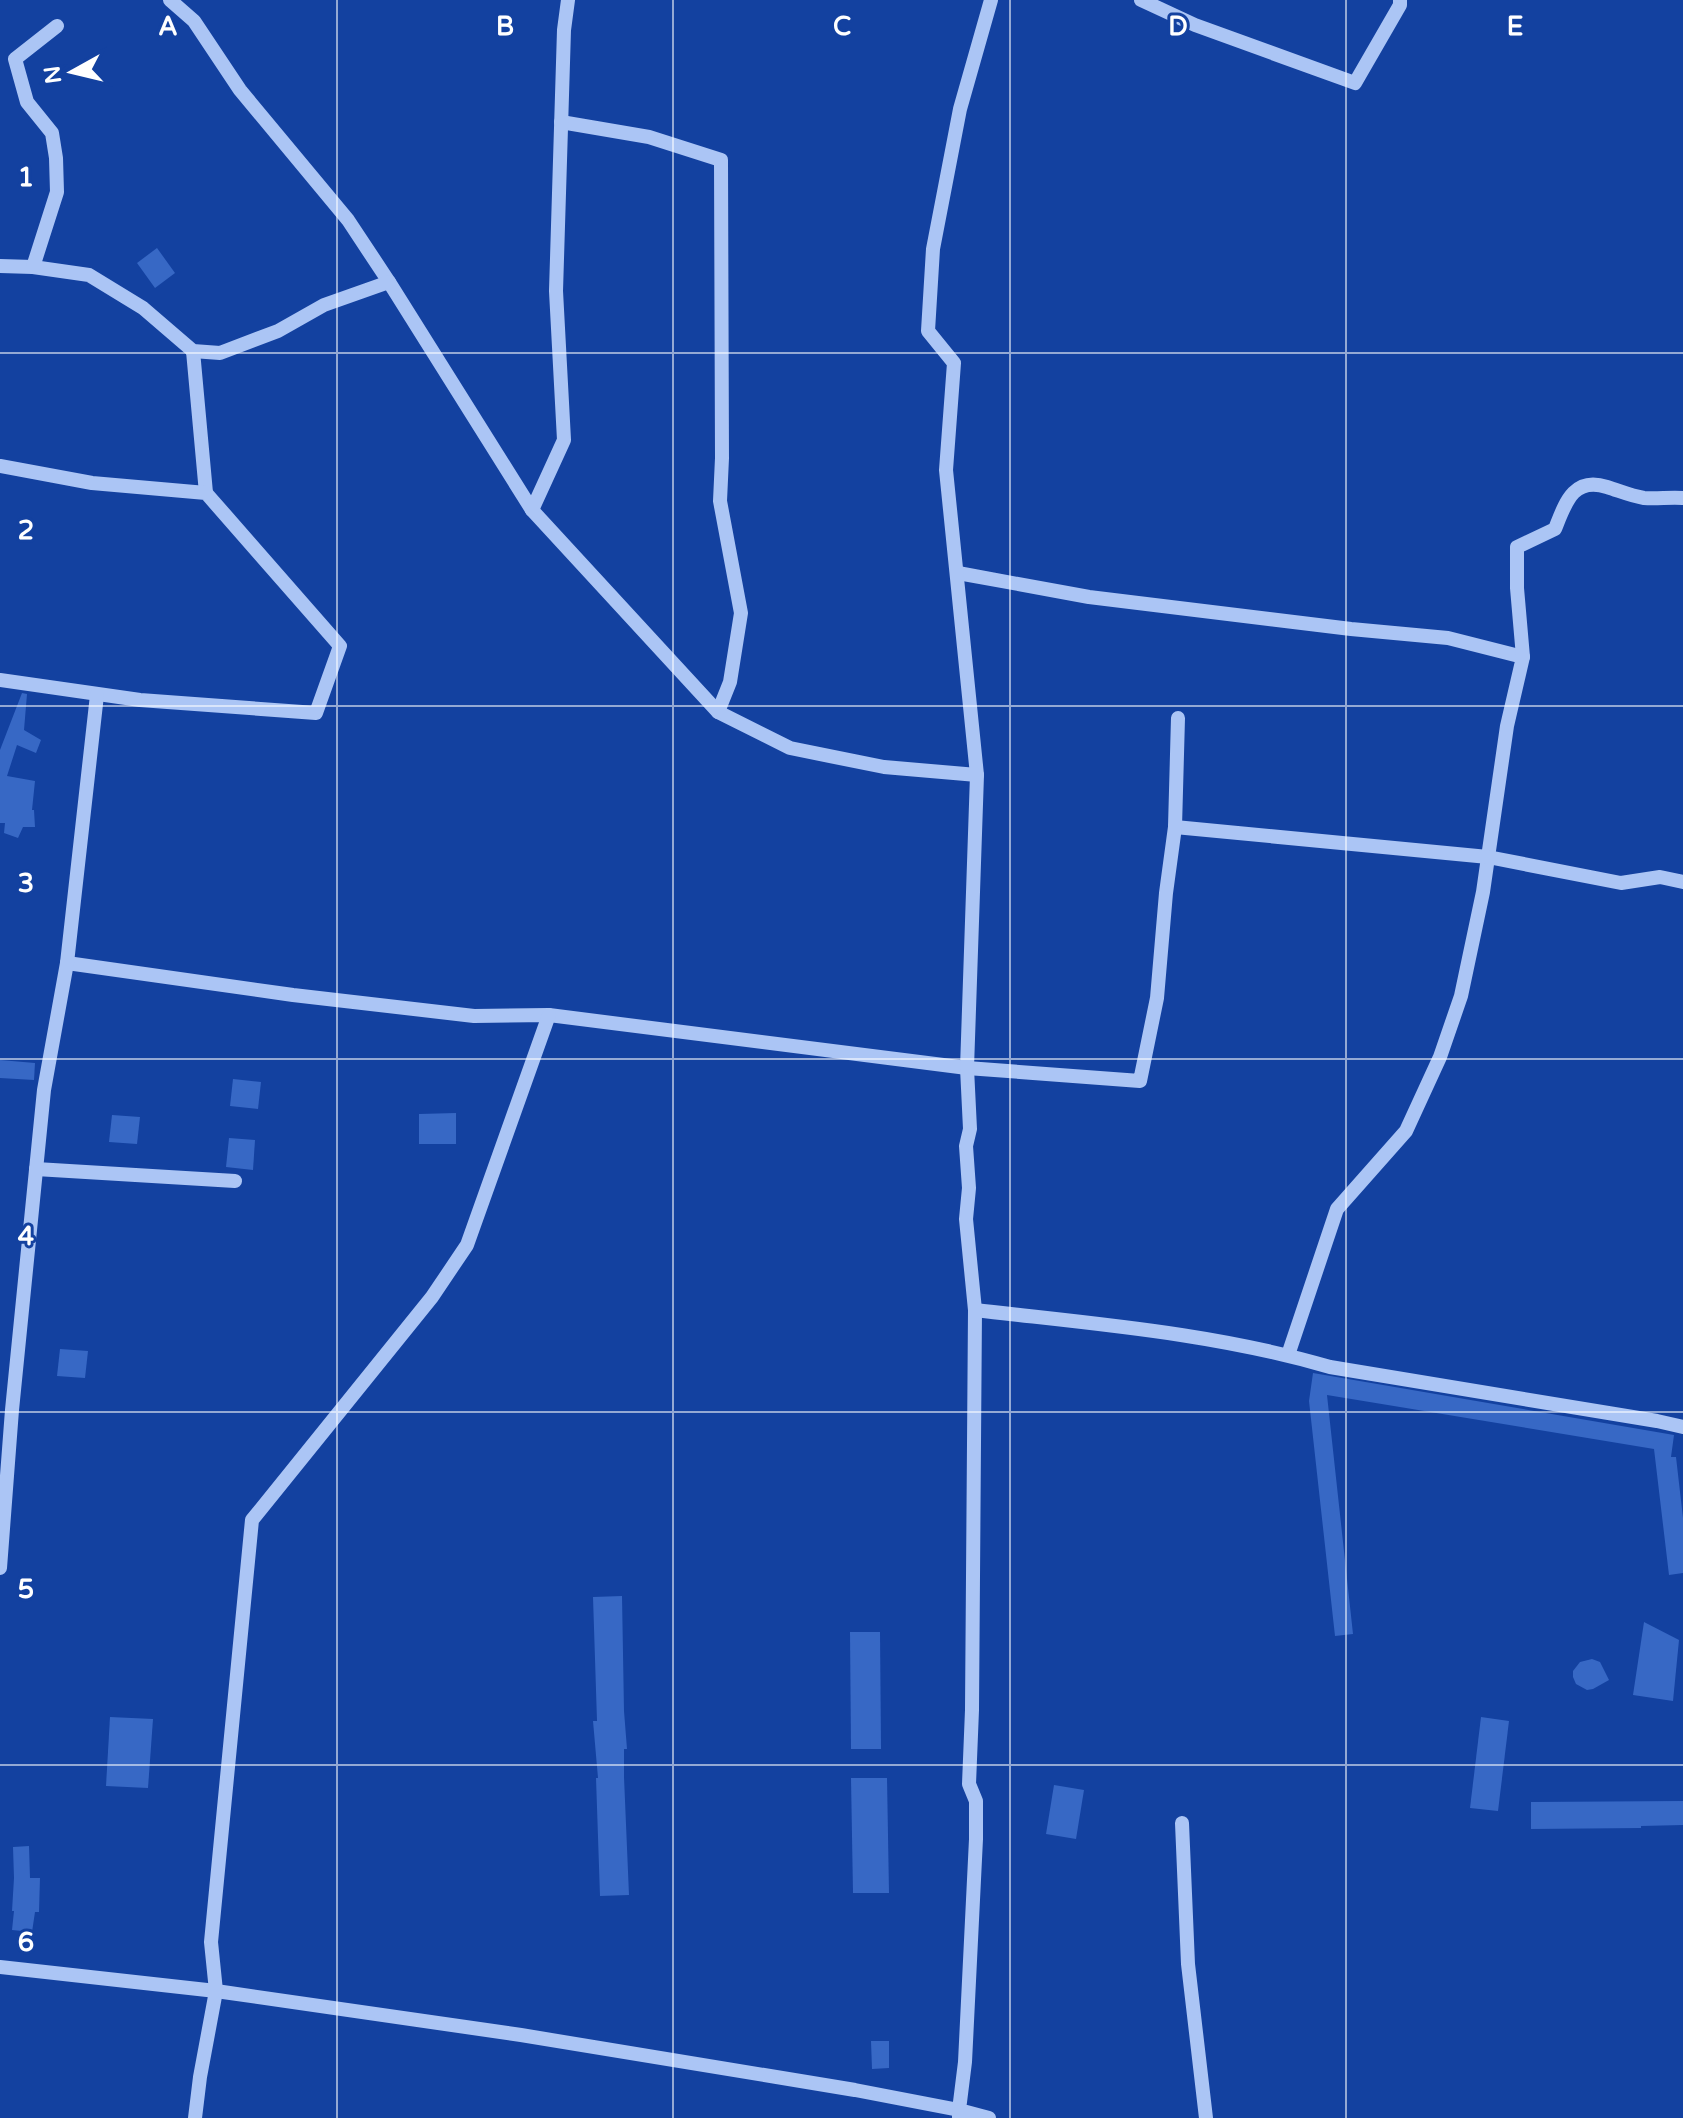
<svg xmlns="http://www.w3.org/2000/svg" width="1683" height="2118" font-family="'Varela Round',sans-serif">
<rect width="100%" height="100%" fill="#1341a0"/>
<g fill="#3768c5">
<polygon points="157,248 175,273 155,288 137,263"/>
<polygon points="22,693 27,694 24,730 41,740 36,753 17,745 7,776 35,781 32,810 34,810 35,827 23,827 18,838 4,833 5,823 0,823 0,750"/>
<polygon points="0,1060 35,1063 34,1080 0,1078"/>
<polygon points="233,1079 261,1082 258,1109 230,1106"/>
<polygon points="456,1113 456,1144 419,1144 419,1114"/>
<polygon points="112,1115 140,1117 137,1144 109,1142"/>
<polygon points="229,1138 255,1140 253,1170 226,1167"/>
<polygon points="60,1349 88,1351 85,1378 57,1376"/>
<polygon points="1313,1373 1674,1435 1671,1457 1676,1457 1683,1518 1683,1573 1669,1575 1654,1449 1327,1395 1353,1634 1335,1636 1309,1401"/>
<polygon points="622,1596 624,1711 627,1749 624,1749 624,1777 629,1895 600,1896 596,1778 598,1778 593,1721 597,1721 593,1597"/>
<polygon points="1644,1622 1679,1640 1673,1701 1633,1695"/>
<polygon points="850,1632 880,1632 881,1749 851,1749"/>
<polygon points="1592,1659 1600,1662 1609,1680 1593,1689 1587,1690 1576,1684 1573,1677 1573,1671 1580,1662"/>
<polygon points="110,1717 153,1719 148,1788 106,1786"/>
<polygon points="1481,1717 1509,1721 1498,1811 1470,1808"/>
<polygon points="851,1778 887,1778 889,1893 853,1893"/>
<polygon points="1054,1785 1084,1790 1076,1839 1046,1834"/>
<polygon points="1683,1801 1683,1825 1641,1826 1641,1828 1531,1829 1531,1802"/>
<polygon points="29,1846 30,1878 40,1878 39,1912 35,1912 32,1932 12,1930 14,1911 12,1911 14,1878 13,1847"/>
<polygon points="871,2041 889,2041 889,2068 872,2069"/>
</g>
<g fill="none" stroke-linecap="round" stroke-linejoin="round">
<g stroke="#abc5f5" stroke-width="14">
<polyline points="170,0 194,21 240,90 348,220 389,282 532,510 718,712 790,748 884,767 977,775"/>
<polyline points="1141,0 1195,25 1355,83 1400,5 1400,0"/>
<polyline points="561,122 649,137 721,160 722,458 720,501 741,613 730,682 718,712"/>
<polyline points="0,266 33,267 89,275 143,308 193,351 220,353 278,331 324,305 389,282"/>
<polyline points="33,267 57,192 56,158 52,133 27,102 15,59 57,26"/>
<polyline points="193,351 206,493"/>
<polyline points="0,466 92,483 206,493 340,646 316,713 140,700 0,680"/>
<polyline points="532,510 564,440 556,291 564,30 568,0"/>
<polyline points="958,573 1089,597 1351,629 1448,638 1523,657 1507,726 1483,892 1461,996 1440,1057 1406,1131 1337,1209 1288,1355"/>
<path d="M1523,657L1517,588V547L1555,529C1565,504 1573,476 1607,487C1620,491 1631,496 1644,498C1657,499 1670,497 1683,498"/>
<polyline points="1175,827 1488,857 1621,883 1660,877 1683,882"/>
<polyline points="67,963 293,995 474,1016 549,1015 967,1068 1140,1081 1157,998 1166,893 1175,827 1178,718"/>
<polyline points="36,1169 235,1181"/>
<path d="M975,1310C1095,1324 1214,1333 1330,1367L1657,1421L1683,1427"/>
<polyline points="0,1568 12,1410 44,1090 67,963 97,695"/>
<polyline points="1182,1823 1188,1964 1206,2118"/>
<polyline points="0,1967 216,1991 521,2035 855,2090 959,2110 959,2118"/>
<polyline points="195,2118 200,2077 216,1991 211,1942 252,1520 432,1297 467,1245 549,1015"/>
<polyline points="989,2118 959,2110 965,2062 976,1839 976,1801 969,1784 972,1710 975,1310 966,1219 969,1188 966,1146 970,1129 967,1068 977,775 946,470 954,363 928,331 933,249 960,109 991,0"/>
</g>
</g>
<path fill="none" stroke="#fff" stroke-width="2" stroke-opacity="0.55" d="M337,0V2118M673,0V2118M1010,0V2118M1346,0V2118M0,353H1683M0,706H1683M0,1059H1683M0,1412H1683M0,1765H1683"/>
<g font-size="26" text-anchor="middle" font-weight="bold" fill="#fff" stroke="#1341a0" stroke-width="6" stroke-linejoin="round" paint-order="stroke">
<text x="168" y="35">A</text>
<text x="505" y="35">B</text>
<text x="842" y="35">C</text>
<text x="1178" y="35">D</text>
<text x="1515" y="35">E</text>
<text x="26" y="186">1</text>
<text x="26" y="539">2</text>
<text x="26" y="892">3</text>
<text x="26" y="1245">4</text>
<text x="26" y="1598">5</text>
<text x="26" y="1951">6</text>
</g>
<g transform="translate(72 72) rotate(262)" stroke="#1341a0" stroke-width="6" paint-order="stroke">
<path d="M0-6L14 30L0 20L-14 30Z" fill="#ffffff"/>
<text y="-12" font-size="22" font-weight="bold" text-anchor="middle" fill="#ffffff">N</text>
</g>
</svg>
